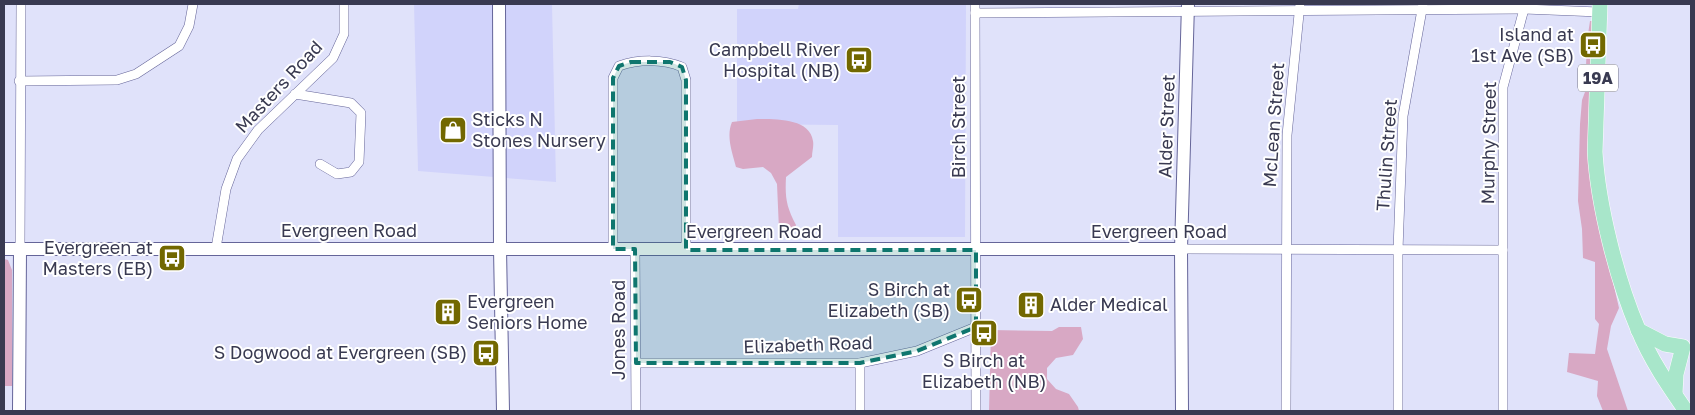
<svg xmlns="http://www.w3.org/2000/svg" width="1695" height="415" font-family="'Golos Text',sans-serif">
<rect width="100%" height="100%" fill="#e0e2fa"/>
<g fill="#d1d3fb">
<polygon points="414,4 552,4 556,182 418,171"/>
<polygon points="799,4 966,4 965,237 838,237 838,125 737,124 737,9 798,9"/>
</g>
<g fill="#d8a8c4">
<polygon points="1590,21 1592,21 1592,62 1610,269 1619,308 1611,326 1607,349 1628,411 1603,411 1597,396 1598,381 1567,372 1569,353 1595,354 1599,324 1595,319 1595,262 1583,258 1582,229 1578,201 1580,124 1582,100 1585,92 1587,41"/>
<path d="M757,119C775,119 810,118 813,141C814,146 812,152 812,157L786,177C785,197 786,206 796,225L792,235L783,236L779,230L777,184L771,173L763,167L743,169L736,167C732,152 726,136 732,122Z"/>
<polygon points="4,259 8,260 12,270 12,386 4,386"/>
<polygon points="1059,327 1081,327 1083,339 1073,355 1056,358 1047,368 1047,379 1056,389 1069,394 1078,407 1079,411 989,411 991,330 1052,331"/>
</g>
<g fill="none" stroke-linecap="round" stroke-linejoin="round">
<g stroke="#656599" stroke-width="10">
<g id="street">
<polyline points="975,4 976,411"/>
<polyline points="975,13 1524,9 1599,12"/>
<polyline points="19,81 117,80 136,74 179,46 189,26 193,4"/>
<polyline points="295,94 351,103 361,113 359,162 351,172 337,174 320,164"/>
<polyline points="216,248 226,189 237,159 258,130 333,58 344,34 344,4"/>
<polyline points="20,249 21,4"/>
<path d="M613,249V78L619,66C639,59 663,59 682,67L686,80V250"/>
<polyline points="635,249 636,411"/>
<polyline points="1181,249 1503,250"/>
<polyline points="636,363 860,363 917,351 976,327"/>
<polyline points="860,363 860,411"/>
<polyline points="1286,411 1287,135 1300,4"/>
<polyline points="1398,411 1398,250 1403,116 1423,4"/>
<polyline points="1503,411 1503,87 1524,9"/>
</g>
</g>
<g stroke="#656599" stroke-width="14">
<g id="secondary">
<polyline points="499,4 500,249 503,411"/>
<polyline points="4,249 1181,249"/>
<polyline points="19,411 20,249"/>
<polyline points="1182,411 1181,249 1188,4"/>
</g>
</g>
<g stroke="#fff" stroke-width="16">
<g id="primary">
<path d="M1600,4L1595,152C1598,205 1617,280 1638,329C1650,359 1668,385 1686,411"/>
<polyline points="1638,330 1665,344 1683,347 1676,374 1675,394"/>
</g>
</g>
<use href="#street" stroke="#fff" stroke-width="9"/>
<use href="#secondary" stroke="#fff" stroke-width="12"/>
<use href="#primary" stroke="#a8e6ca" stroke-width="15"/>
</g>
<path fill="#0f766e" fill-opacity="0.2" stroke="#0f766e" stroke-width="4" stroke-dasharray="10 6" stroke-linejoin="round" d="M631,62H670L682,67L686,80V250H976V327L917,351L860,363H636L635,249H613V78L619,66Z"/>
<defs>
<g id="bus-square" transform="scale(1.4375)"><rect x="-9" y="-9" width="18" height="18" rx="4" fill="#726800" stroke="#fff"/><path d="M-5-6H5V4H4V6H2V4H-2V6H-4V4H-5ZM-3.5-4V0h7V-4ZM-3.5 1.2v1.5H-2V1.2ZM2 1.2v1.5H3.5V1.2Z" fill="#fff"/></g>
<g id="shop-square" transform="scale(1.4375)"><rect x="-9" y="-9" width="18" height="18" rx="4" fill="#726800" stroke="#fff"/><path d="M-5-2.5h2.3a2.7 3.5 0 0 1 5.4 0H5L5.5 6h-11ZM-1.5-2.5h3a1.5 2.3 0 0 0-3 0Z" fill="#fff"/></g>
<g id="building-square" transform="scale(1.4375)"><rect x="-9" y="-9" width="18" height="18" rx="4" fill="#726800" stroke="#fff"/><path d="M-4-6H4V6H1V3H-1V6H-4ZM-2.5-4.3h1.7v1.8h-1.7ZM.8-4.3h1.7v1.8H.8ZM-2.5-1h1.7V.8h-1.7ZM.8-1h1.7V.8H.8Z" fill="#fff"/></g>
</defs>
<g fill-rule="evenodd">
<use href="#bus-square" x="1593" y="45"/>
<use href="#bus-square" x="859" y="60"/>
<use href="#shop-square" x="453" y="130"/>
<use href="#bus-square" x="172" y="258"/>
<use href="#bus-square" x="969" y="300"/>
<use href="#building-square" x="1031" y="305"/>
<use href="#building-square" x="448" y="312"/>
<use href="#bus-square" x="984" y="333"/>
<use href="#bus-square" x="486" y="353"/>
</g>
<g text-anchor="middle" stroke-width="4" stroke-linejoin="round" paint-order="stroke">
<rect fill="#fff" stroke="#747585" stroke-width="1" x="1578" y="64.5" width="40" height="27" rx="4"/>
<g font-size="16" font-weight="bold" fill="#393a51">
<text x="1598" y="84">19A</text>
</g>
<g font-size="18" fill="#393a51" stroke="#fff" text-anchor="end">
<text x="1574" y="41">Island at<tspan x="1574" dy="21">1st Ave (SB)</tspan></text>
<text x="840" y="56">Campbell River<tspan x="840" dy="21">Hospital (NB)</tspan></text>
<text x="472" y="126" text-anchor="start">Sticks N<tspan x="472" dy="21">Stones Nursery</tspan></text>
<text x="153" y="254">Evergreen at<tspan x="153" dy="21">Masters (EB)</tspan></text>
<text x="950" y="296">S Birch at<tspan x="950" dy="21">Elizabeth (SB)</tspan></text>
<text x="467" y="308" text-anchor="start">Evergreen<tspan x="467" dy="21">Seniors Home</tspan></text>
<text x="1050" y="311" text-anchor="start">Alder Medical</text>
<text x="467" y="359">S Dogwood at Evergreen (SB)</text>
<text x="984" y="367" text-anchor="middle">S Birch at<tspan x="984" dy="21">Elizabeth (NB)</tspan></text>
</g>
<g font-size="18" fill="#393a51" stroke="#fff">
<text transform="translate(279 87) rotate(-47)" y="6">Masters Road</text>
<text transform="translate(1274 125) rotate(-86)" y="6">McLean Street</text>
<text transform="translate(1167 126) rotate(-88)" y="6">Alder Street</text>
<text transform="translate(959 127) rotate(-90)" y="6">Birch Street</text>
<text transform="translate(1489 143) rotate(-89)" y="6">Murphy Street</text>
<text transform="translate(1387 155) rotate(-86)" y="6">Thulin Street</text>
<text x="349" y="237">Evergreen Road</text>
<text x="754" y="238">Evergreen Road</text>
<text x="1159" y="238">Evergreen Road</text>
<text transform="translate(619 330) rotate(-90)" y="6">Jones Road</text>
<text transform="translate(808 345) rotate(-2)" y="6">Elizabeth Road</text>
</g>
</g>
<rect width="1695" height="415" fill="none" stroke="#393a51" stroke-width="10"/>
</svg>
